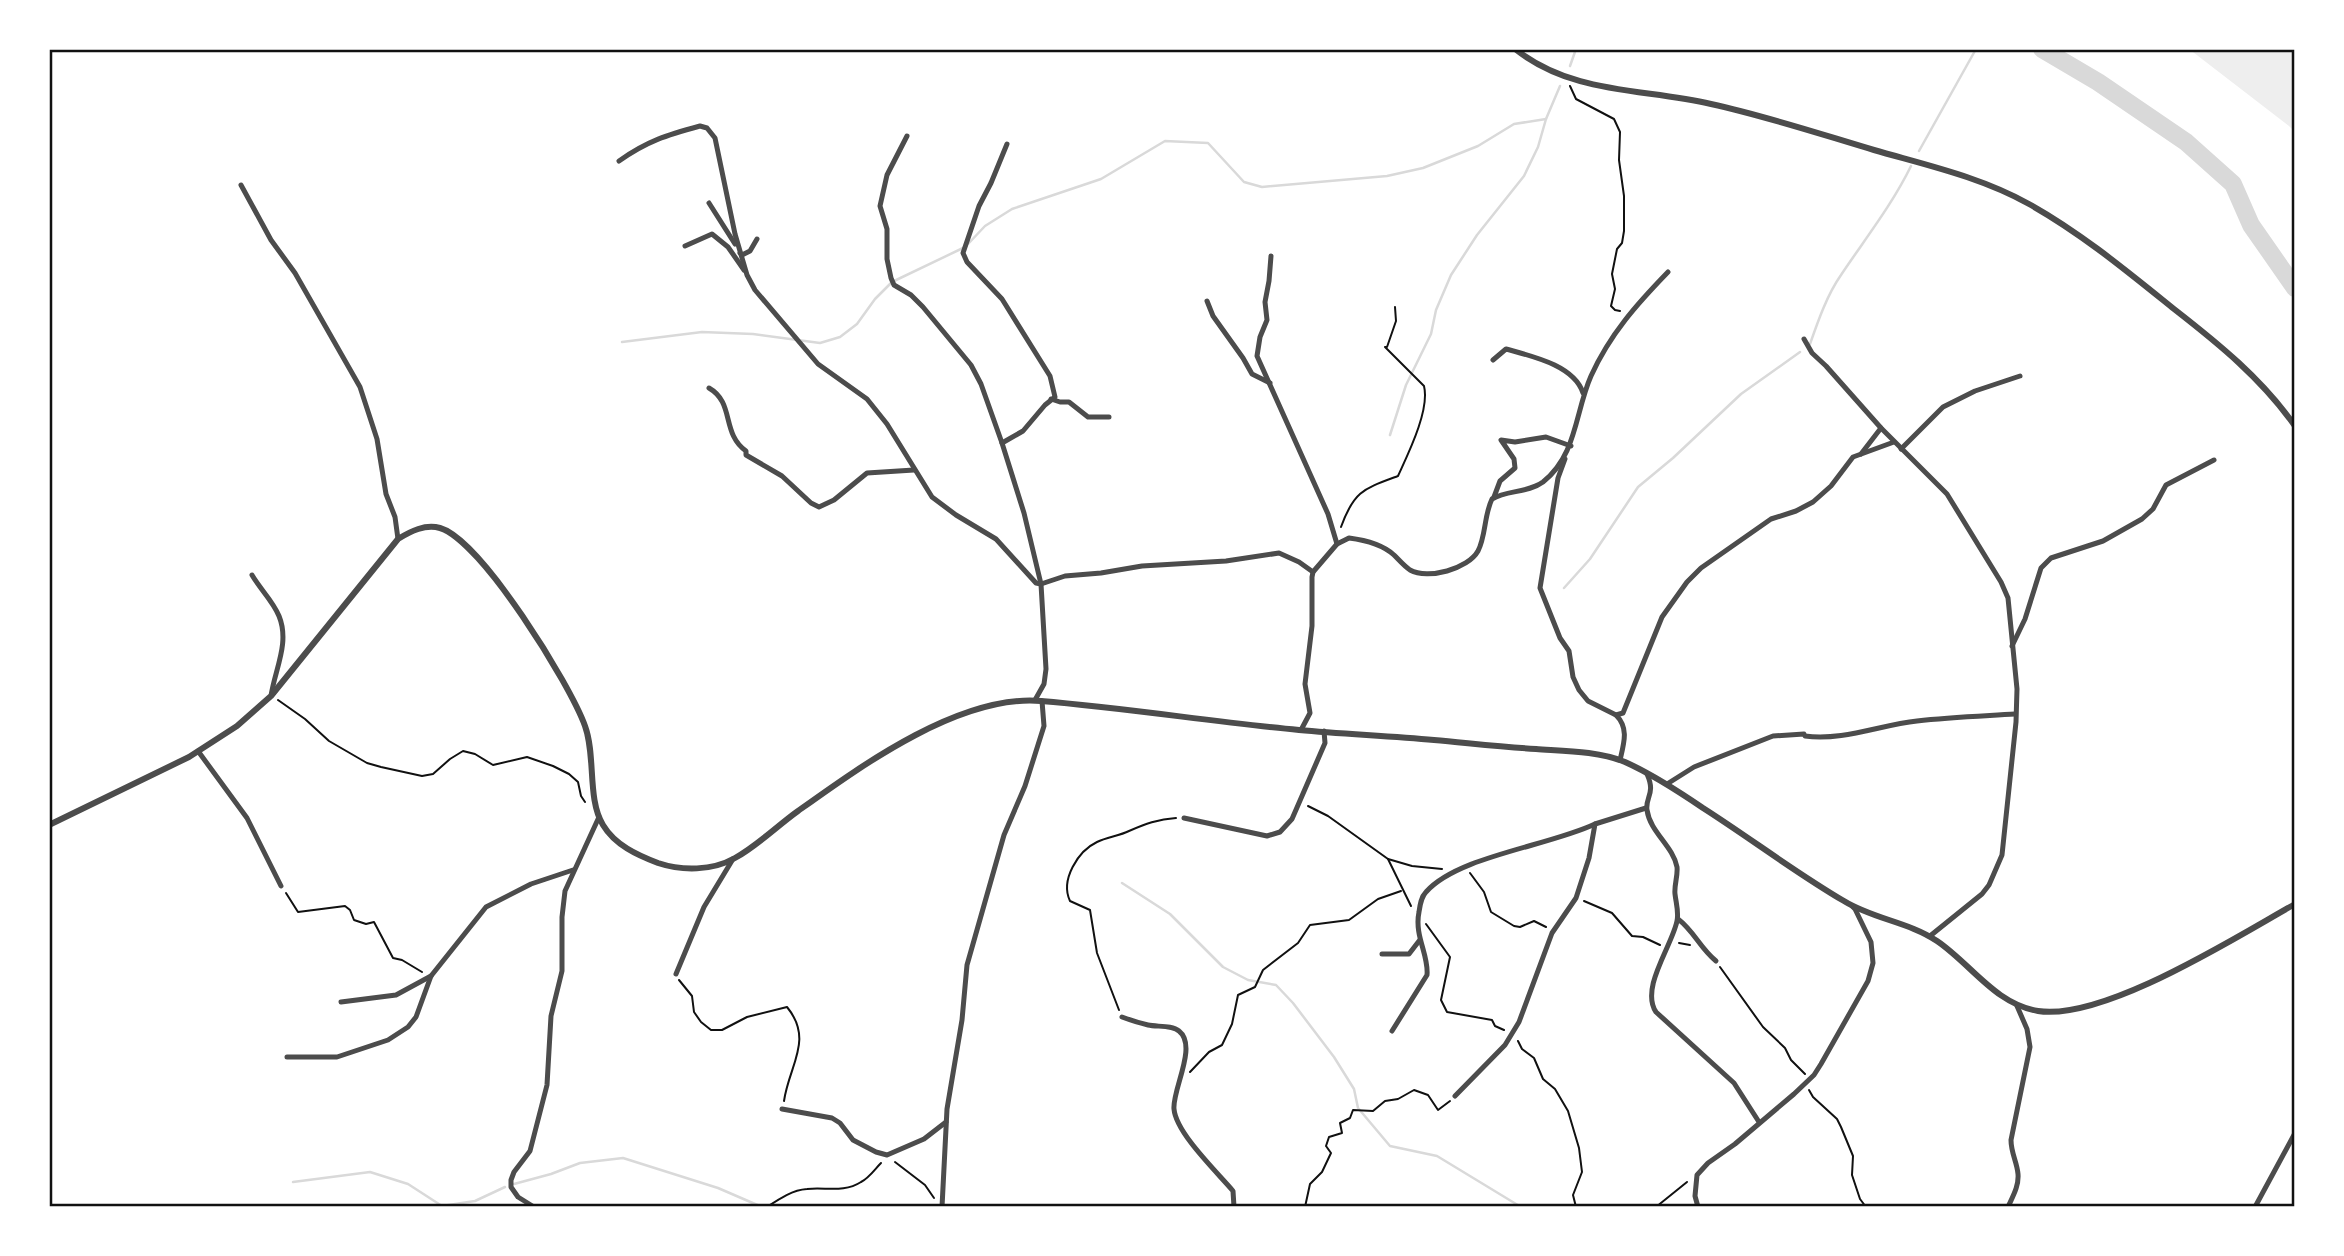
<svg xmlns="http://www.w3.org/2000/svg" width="2344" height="1256" font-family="'Exo 2',sans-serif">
<rect width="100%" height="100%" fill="#fff"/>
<polygon fill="#eee" points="2189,49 2295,49 2295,132 2289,126"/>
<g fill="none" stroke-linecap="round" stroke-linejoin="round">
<g stroke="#d9d9d9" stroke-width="2.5">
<polyline points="1570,66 1576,49"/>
<polyline points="1919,151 1976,49"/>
<polyline points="968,244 985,226 1012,209 1101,179 1165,141 1208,143 1244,182 1262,187 1387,176 1423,168 1478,146 1514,124 1546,119"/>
<polyline points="622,342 702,332 753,334 820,343 840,337 857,324 875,299 892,282 963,248"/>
<path d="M1810,344C1818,321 1827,295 1841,275C1865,239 1892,205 1911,166"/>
<polyline points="1390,435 1406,385 1431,334 1436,310 1451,275 1477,235 1524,176 1538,147 1546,119 1560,86"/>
<polyline points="1564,588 1590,559 1638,487 1673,458 1741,394 1800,352"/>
<polyline points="1122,883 1170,914 1223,967 1248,980 1276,985 1293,1003 1334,1057 1354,1089 1358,1108 1390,1146 1437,1156 1521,1207"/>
<polyline points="293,1182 370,1172 408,1184 442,1206 475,1201 505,1187"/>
<polyline points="514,1184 551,1174 580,1163 623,1158 718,1188 762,1207"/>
</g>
<polyline stroke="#d9d9d9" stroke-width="18" points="2042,49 2098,82 2186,142 2233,184 2251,225 2295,288"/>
<g stroke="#111" stroke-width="2">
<polyline points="1570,86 1576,99 1614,119 1620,132 1619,160 1624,196 1624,231 1622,243 1617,249 1612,274 1615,289 1611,306 1615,310 1620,311"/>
<path d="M1341,527C1354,491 1363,489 1398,476C1408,454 1430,410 1424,386L1385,347H1387L1396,321L1395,307"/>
<polyline points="278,700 305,719 329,741 367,763 381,767 422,776 433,774 450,759 463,751 475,754 493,765 527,757 553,766 569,774 578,782 581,796 585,802"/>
<polyline points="1308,806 1328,816 1388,859 1412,866 1442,869"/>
<polyline points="1388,859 1411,906"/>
<polyline points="1470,873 1484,892 1491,912 1514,926 1520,927 1534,921 1546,927"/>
<polyline points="286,893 298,912 345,906 350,910 354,920 366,924 374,922 393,958 402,960 422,972"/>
<polyline points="1584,901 1612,913 1632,936 1643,937 1660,945"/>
<polyline points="1426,924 1450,957 1441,1000 1447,1012 1492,1020 1495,1026 1504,1030"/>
<polyline points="1679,943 1690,945"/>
<polyline points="1720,967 1763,1027 1785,1048 1791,1060 1805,1074"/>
<path d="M679,980L692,996L694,1012L701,1022L711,1030H722L747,1017L787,1007C814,1040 789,1065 784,1101"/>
<path d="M1119,1010L1097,953L1090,910L1070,901C1060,880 1078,851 1097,842C1107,837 1119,836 1129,831C1145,824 1158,819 1176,818"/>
<polyline points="1518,1041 1522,1049 1534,1058 1543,1079 1555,1089 1568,1111 1579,1148 1582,1172 1573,1195 1576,1207"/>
<polyline points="1190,1072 1209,1052 1222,1045 1232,1024 1238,995 1255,987 1263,970 1298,943 1310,925 1349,920 1378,899 1401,891"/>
<polyline points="1809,1090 1813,1097 1837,1119 1841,1127 1853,1156 1852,1175 1860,1199 1866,1207"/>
<polyline points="895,1162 925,1185 934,1198"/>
<path d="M767,1207C779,1199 792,1190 807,1189C826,1187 844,1193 861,1182C869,1178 875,1169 881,1163"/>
<polyline points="1305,1207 1310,1184 1322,1172 1331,1153 1326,1146 1329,1137 1342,1133 1340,1123 1350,1118 1353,1110 1373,1111 1385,1101 1398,1099 1414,1090 1428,1095 1438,1110 1450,1101"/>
<polyline points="1656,1207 1687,1182"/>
</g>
<g stroke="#4c4c4c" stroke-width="5">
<polyline points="907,136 887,175 880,206 887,229 887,259 891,278 894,285 911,295 923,307 971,365 981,384 1002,443 1024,513 1041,584 1046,669 1044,684 1035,700"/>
<path d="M619,161C647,141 667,135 700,126L707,128L715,138L735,234L747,275L755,290L818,364L867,399L887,424L932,497L956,515L996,539L1036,583L1041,584L1065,576L1101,573L1142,566L1226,561L1279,553L1299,562L1313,572"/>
<polyline points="241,185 271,240 295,273 360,387 377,439 386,494 395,517 398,539"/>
<polyline points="709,203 735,244"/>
<polyline points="685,246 712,234 728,247 744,270"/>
<polyline points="740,253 742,255 750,251 757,239"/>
<polyline points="1271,256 1269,281 1265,302 1267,320 1260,337 1257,356 1328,514 1337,544"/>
<polyline points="1207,301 1213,316 1243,358 1252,374 1270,383"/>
<polyline points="1804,339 1812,353 1826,366 1881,428 1947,494 2001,582 2008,598 2017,689 2016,722 2002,855 1989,885 1982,894 1930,936"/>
<path d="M1493,360L1506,349C1531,356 1574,365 1583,393"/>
<path d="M709,388C735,403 721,433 746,451V455L782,476L811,503L819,507L834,500L867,473L914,470"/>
<polyline points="1051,399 1060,402 1069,402 1088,417 1109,417"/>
<polyline points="1002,443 1023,431 1045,405 1055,397 1050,376 1002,299 967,262 963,253 979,206 991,183 1007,144"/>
<polyline points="1901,449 1943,407 1975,391 2020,376"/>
<polyline points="1861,454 1881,428"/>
<polyline points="1565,459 1558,478 1540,588 1560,638 1569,651 1573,677 1579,690 1588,701 1616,715"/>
<polyline points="1494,497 1500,481 1515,468 1514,459 1501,440 1515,442 1546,437 1571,446"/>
<path d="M252,575C260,589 273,601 279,616C290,643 275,669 271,696"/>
<polyline points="2012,646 2025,619 2041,568 2051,558 2103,541 2142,519 2153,509 2166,485 2214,460"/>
<path d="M1301,730L1310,713L1305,684L1312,626V577L1313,572L1337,544L1349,538C1365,540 1383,545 1394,555C1399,560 1404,566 1410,570C1428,580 1468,569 1478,551C1486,536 1484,515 1492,499C1507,490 1528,493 1543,482C1577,455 1575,412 1591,376C1610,334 1637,304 1668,272"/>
<polyline points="198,751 247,818 281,886"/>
<path d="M1620,760C1624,743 1629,728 1616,715L1623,713L1662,617L1687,582L1701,568L1771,519L1796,511L1813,502L1831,486L1853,457L1894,442"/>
<path d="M1647,774C1656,794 1645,797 1647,810C1650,832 1673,846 1677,867C1678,876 1674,885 1675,894C1676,903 1679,912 1677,921C1672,946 1640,988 1656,1012L1734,1083L1759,1122"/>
<path d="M1667,784L1694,767L1773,736L1804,734L1805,736C1843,741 1880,725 1917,721C1950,717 1983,716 2015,714"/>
<polyline points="1184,818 1267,836 1280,832 1292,819 1325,743 1324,731"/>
<path d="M1678,919C1694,931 1700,948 1716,961"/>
<polyline points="1382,954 1409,954 1419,941"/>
<polyline points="676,974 704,907 733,859"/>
<polyline points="341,1002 396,995 431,976"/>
<path d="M1122,1017C1130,1020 1139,1023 1148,1025C1157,1027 1172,1025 1179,1031C1198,1046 1172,1090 1174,1109C1176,1133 1217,1172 1233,1191L1234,1207"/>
<path d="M1392,1031L1427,975C1429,955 1414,936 1419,912C1420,905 1421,897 1426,892C1458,856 1549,846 1595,824"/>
<polyline points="287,1057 337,1057 388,1040 408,1027 416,1017 431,976 486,907 531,884 573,870"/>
<polyline points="1455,1096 1505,1045 1519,1022 1552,933 1576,898 1589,858 1595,824 1646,808"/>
<polyline points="782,1109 832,1118 840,1123 853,1140 876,1152 887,1155 924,1139 946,1122"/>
<polyline points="534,1207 518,1197 511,1187 511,1180 514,1172 530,1151 547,1085 551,1016 562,971 562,917 565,891 599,817"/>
<polyline points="942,1207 947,1109 962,1020 967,965 1004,835 1025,786 1044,726 1042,701"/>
<polyline points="1698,1207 1695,1196 1697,1175 1708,1163 1735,1144 1794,1094 1814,1075 1821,1064 1868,981 1873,963 1871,942 1855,909 1852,906"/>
<path d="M2008,1207C2013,1196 2019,1186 2018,1174C2017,1162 2011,1153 2011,1140L2030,1047L2027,1029L2017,1006"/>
<polyline points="2255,1207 2295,1133"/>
</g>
<g stroke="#4c4c4c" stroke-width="6">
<path d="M1515,49C1574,95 1642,88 1711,104C1766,116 1820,134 1874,150C1926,165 1981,177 2029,204C2081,233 2128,272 2174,309C2219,344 2262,379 2295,426"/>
<path d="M49,825L189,757L237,726L271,696L398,539C411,531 425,524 440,528C481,540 570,684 585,726C596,756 587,799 603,825C615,845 637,855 658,863C682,871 712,871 735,858C757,846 777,826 798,811C861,766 960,694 1041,701C1127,708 1213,722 1299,730C1344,734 1389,736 1434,740C1468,743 1502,747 1536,749C1564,751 1598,751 1625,762C1652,774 1678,791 1703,808C1750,838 1796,873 1844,901C1873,919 1909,922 1937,941C1971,964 1995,1004 2038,1011C2104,1021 2236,937 2295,904"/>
</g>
</g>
<rect width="2344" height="1256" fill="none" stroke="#ffffff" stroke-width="102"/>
<rect x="51" y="51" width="2242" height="1154" fill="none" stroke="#111" stroke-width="2.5"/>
</svg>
